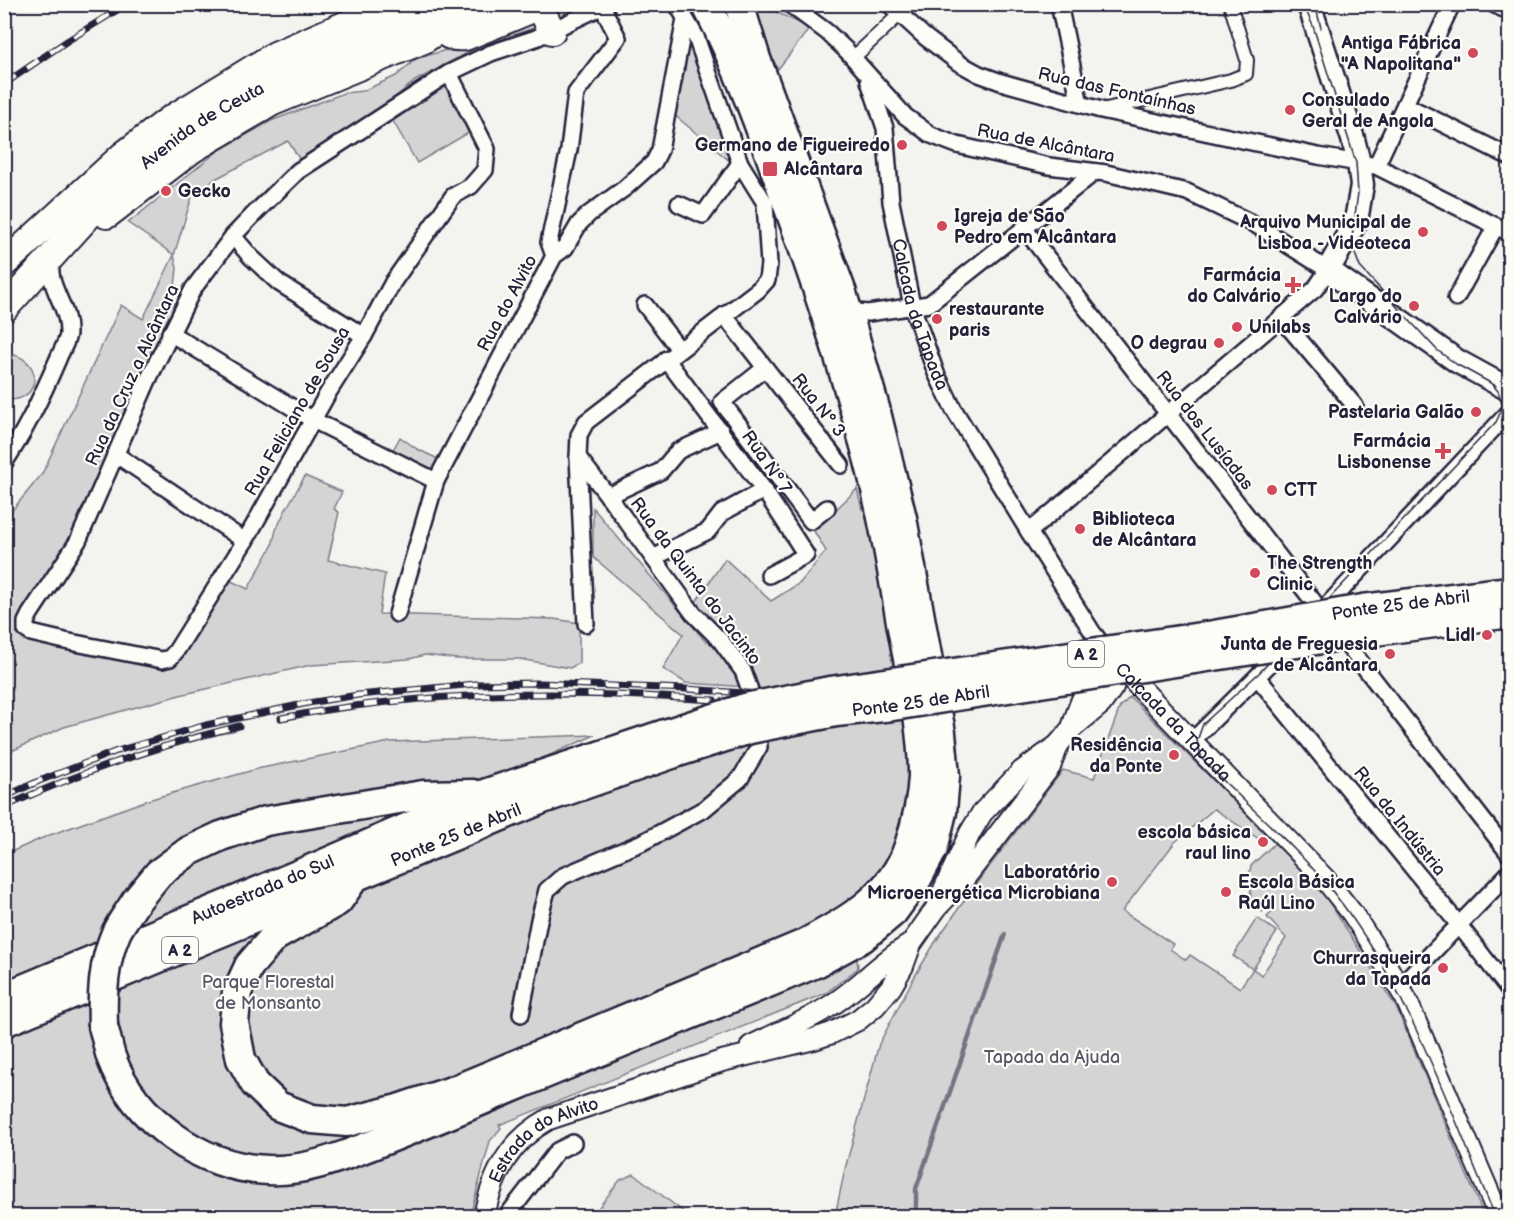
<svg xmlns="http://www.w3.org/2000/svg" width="1514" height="1221" font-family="'Balsamiq Sans',sans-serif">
<rect width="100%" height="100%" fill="#f4f3ef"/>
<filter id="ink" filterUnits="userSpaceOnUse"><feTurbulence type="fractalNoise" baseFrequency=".0167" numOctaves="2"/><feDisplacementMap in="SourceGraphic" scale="12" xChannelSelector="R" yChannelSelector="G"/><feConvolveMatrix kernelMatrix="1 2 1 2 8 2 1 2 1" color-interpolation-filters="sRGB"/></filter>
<g filter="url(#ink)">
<g fill="#d5d4d5" stroke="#7c7b88" stroke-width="1.5">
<polygon points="760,9 774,11 810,28 778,69 761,36 757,13"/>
<polygon points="532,20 536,25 534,28 480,46 415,81 365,122 300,160 288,141 217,178 193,193 174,255 177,268 170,333 78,534 33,593 17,633 20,636 171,667 227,579 248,589 272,546 276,530 285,511 305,476 342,492 334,509 339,512 328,560 385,574 379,614 554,619 579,623 579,663 570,668 519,659 457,659 425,655 409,659 311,665 180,695 64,727 5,754 5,519 42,474 121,305 143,319 174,255 128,223 218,151 271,121 344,93 363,91 396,76 416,59 479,40"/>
<polygon points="687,30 732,163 672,113"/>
<polygon points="446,84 475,129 417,163 393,121"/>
<path d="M15,355C46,365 37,405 5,399V356Z"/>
<polygon points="400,437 417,449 438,459 434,470 392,452"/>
<polygon points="883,483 922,691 907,875 419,1141 810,982 842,963 857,958 858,968 826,993 499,1125 501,1128 490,1141 470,1216 5,1216 4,855 47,836 148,800 257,769 390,742 595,735 507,774 517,772 664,719 754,698 750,687 686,683 663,669 683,634 593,557 593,508 706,642 713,637 689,612 725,559 771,601 800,583 826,551 814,531 857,489 862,509"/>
<path d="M1130,697L1265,832L1259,839L1214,809L1175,842L1122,911L1173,944L1170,949L1186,960L1190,955L1240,988L1253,969L1233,956L1257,918L1277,932L1253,969L1262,975L1286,938L1267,917L1272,912L1266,907L1262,912C1254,904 1247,898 1252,886L1248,880L1251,866L1276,842L1319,886L1396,1007L1484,1216H835L845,1169L879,1044L913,979L936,941L973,888L1063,770L1094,778L1120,707Z"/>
<polygon points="634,1174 689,1216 592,1216 620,1180"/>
</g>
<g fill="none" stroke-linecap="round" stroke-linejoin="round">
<polyline stroke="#757582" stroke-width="4.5" points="916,1216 916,1189 1005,934"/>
<g stroke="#22223b" stroke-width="16">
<g id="pedestrian">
<polyline points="853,58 900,14"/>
<polyline points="1102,110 1231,80 1246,74 1247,60 1230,4"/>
</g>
</g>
<g stroke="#22223b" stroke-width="20">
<g id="minor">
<polyline points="789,4 827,32 847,51 905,116 931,135 957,145 1049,166 1106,173 1187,192 1256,225 1328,270 1315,289 1029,532"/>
<polyline points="889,4 925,37 959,63 979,74 1001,82 1101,110 1318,156 1376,166 1510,233"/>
<polyline points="1059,4 1080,104"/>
<polyline points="1493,4 1510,12"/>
<polyline points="449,73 487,149 485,170 471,186 453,196 393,282 364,336 328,393 245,541 176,651 170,658 162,660 65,641 31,633 26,630 26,622 30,614 78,541 148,380 193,289 233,236 256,212 298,171 449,73 491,53 536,38 607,4"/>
<path id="s1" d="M869,81L885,128L891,202L912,306L936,373L954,410L1029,532L1093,633L1108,652"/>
<polyline points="1405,105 1510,157"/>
<polyline points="1376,166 1452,4"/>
<polyline points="679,204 703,215 740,163"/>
<polyline points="1024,228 1510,855"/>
<polyline points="233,236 251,257 279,283 364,336"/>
<polyline points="554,256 549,242 569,150 576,93 618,38 603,8"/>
<polyline points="1456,298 1496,226"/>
<polyline points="847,301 851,307 858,312 868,313 929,304 1095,172"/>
<polyline points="645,305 679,349"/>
<polyline points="724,315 841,465"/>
<polyline points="1281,318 1355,406"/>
<polyline points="170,333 313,420 436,481"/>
<polyline points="666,359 764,490 806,555 769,575"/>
<polyline points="765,368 722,402 811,521 827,508"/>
<polyline points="115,454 245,541"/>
<path d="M4,463C26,431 43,394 58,359C61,351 68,341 68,333C69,304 45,287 52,257"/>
<polyline points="608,496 661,471 678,451 721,431"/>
<polyline points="653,558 708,531 722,513 764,490"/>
<polyline points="397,614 436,481 554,256 565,248 579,224 589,214 625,188 654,162 660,150 685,19"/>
<polyline points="1318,615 1510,411"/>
<polyline points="586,624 578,457 579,435 586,422 758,290 767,280 769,264 765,203 740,163 696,37 677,4"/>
<polyline points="1258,678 1459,925 1510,991"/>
<polyline points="1191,742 1287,647"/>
<polyline points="1399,987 1510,872"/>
<polyline points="521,1014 539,920 547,890 563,876 643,842 704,809 740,779 759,747 758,712 743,671 721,641 693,613 612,501 578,457"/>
<polyline points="507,1216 557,1151 573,1143"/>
</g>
</g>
<g stroke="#22223b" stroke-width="24">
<g id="tertiary">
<path id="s2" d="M1119,666L1325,879L1352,913L1389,970L1406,999L1499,1216"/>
<path d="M1072,728C1077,712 1087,678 1104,672"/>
<polyline points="941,896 970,833 982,813 1022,771 1058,745 1072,728 1101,704 1113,687 1119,666"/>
<path d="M751,1046C777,1033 805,1022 830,1006C859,988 881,961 911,944"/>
<path id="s3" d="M484,1216C493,1174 509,1141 549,1119L722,1061L814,1039L832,1033L858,1020L875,1006L891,987L903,966L911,944L937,907L964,879L1050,767L1058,745"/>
</g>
</g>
<g stroke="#22223b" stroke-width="27">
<polyline id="secondary" points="1309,4 1353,139 1359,163 1362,185 1356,221 1328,270 1457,361 1510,390"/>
</g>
<g stroke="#22223b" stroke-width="30">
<g id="trunk">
<path d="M435,15C443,32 445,39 465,37L533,9L543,13L552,31"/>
<polyline points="107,215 193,149 271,103 424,40 441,28"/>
<polyline points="4,264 122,156 169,120 275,55 393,4"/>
<path id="s4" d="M4,309L112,190L183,133L210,115L294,70L443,4"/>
</g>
</g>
<g stroke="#22223b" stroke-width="33">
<g id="motorway">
<polyline points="441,28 459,17 490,4"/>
<path d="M354,878L338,901L274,937L249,966L237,992L234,1023L241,1059L255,1084L278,1106L312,1119L347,1122L398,1109L455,1090L802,945C846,922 892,897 909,846C916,824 922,799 923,776C923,725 910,672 901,622C891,564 881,503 865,446C842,362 816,281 786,200C763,134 739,67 706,4"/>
<polyline points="136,901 159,873 189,851 221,836 266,821 423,795 473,794"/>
<path id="s5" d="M4,997L319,866L487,793L665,734"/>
<path id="s6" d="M4,1022L540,800L672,754"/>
<path d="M103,1026C106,1036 108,1047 111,1057C134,1120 201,1168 268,1170C309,1172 348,1154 385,1140C428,1123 469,1106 511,1088C613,1045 716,1005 818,962L862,938L893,912L917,879L933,849L942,812L945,776L941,733L902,518L875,408L842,293L756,59L742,14L740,4"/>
</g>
</g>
<use href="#pedestrian" stroke="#fdfcf7" stroke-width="12"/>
<use href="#minor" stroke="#fdfcf7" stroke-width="15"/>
<use href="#tertiary" stroke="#fdfcf7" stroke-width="20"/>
<use href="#secondary" stroke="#fdfcf7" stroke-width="22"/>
<use href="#trunk" stroke="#fdfcf7" stroke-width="26"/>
<use href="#motorway" stroke="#fdfcf7" stroke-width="28"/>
<g stroke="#22223b" stroke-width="1.5">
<polyline points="1303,4 1313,26 1356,163 1358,193 1352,237 1353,248 1360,267 1437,350 1456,364 1496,386"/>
<polyline points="1315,4 1321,28"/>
<path d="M1491,383L1498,391L1503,407L1496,422L1259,673L1203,724L1197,741L1202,759C1245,804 1294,844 1333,892C1409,988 1448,1105 1495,1216"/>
</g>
<g stroke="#22223b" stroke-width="7">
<g id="rail">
<polyline points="4,84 67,41 127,4"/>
<polyline points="1329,631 1510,607"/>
<path d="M281,718C425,690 567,690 714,700"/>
<polyline points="4,797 39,781 117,751 206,725 308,703 358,695 475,684 540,683 686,689 832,699 1220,642 1364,616 1510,598"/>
<path d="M4,807C80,772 158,746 239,726"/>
</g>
</g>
<use href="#rail" stroke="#fdfcf7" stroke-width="4.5" stroke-dasharray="14" stroke-linecap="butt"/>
<g stroke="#22223b" stroke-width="33" stroke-linecap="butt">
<g id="motorway-bridge">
<path id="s7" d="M665,734L745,708L830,691L1208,636L1363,609L1510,591"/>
<path id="s8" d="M672,754L750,729L836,712L893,706L1367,632L1510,613"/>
<path d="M103,1026C102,994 103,963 116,933C121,922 130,911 136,901"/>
</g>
</g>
<use href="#motorway-bridge" stroke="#fdfcf7" stroke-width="28"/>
</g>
</g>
<g fill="#d1495b" stroke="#fdfcf7" stroke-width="2">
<circle cx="1473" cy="53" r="6"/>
<circle cx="1290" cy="110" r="6"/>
<circle cx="902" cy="145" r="6"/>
<rect x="762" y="161" width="16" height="16" rx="3"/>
<circle cx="166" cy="191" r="6"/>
<circle cx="942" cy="226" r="6"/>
<circle cx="1423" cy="232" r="6"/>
<path d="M1290 276h6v6h6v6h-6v6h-6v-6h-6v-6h6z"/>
<circle cx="1414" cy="306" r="6"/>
<circle cx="937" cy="319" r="6"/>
<circle cx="1237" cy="327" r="6"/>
<circle cx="1219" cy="343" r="6"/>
<circle cx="1476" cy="412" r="6"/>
<path d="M1440 442h6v6h6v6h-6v6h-6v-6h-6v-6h6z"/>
<circle cx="1272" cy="490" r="6"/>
<circle cx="1080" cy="529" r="6"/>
<circle cx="1255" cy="573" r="6"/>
<circle cx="1487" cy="635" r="6"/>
<circle cx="1390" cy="654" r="6"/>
<circle cx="1174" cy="755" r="6"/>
<circle cx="1263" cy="842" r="6"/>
<circle cx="1112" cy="882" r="6"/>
<circle cx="1226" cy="892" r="6"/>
<circle cx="1443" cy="968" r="6"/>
</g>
<g text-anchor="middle" stroke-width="4.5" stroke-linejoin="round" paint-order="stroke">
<g fill="#fdfcf7" stroke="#646373" stroke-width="1.5">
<rect x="1068" y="641" width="36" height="26" rx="4.5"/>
<rect x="162" y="937" width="36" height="26" rx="4.5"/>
</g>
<g font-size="16" font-weight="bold" fill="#22223b">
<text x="1086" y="660">A 2</text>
<text x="180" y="956">A 2</text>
</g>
<g font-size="18" font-weight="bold" fill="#22223b" stroke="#fdfcf7" text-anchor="end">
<text x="1461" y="49">Antiga Fábrica<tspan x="1461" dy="21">"A Napolitana"</tspan></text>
<text x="1302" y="106" text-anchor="start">Consulado<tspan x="1302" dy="21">Geral de Angola</tspan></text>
<text x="890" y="151">Germano de Figueiredo</text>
<text x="784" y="175" text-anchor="start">Alcântara</text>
<text x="178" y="197" text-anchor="start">Gecko</text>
<text x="954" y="222" text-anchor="start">Igreja de São<tspan x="954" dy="21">Pedro em Alcântara</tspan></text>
<text x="1411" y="228">Arquivo Municipal de<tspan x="1411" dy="21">Lisboa - Videoteca</tspan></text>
<text x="1281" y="281">Farmácia<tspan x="1281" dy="21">do Calvário</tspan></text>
<text x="1402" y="302">Largo do<tspan x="1402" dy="21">Calvário</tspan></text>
<text x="949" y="315" text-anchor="start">restaurante<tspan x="949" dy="21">paris</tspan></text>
<text x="1249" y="333" text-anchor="start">Unilabs</text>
<text x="1207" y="349">O degrau</text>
<text x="1464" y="418">Pastelaria Galão</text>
<text x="1431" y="447">Farmácia<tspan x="1431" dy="21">Lisbonense</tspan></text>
<text x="1284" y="496" text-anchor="start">CTT</text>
<text x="1092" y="525" text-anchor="start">Biblioteca<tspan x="1092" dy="21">de Alcântara</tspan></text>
<text x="1267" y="569" text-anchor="start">The Strength<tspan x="1267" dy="21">Clinic</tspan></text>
<text x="1475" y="641">Lidl</text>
<text x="1378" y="650">Junta de Freguesia<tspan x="1378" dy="21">de Alcântara</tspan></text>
<text x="1162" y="751">Residência<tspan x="1162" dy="21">da Ponte</tspan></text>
<text x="1251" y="838">escola básica<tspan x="1251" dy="21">raul lino</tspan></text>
<text x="1100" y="878">Laboratório<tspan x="1100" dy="21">Microenergética Microbiana</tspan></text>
<text x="1238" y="888" text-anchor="start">Escola Básica<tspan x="1238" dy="21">Raúl Lino</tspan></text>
<text x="1431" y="964">Churrasqueira<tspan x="1431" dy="21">da Tapada</tspan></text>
</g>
<g font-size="18" fill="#22223b" stroke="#fdfcf7">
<text transform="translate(1117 91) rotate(13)" y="6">Rua das Fontaínhas</text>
<text dy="6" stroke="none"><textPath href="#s4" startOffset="272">Avenida de Ceuta</textPath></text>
<text transform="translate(1046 143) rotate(11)" y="6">Rua de Alcântara</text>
<text transform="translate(507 303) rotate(-62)" y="6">Rua do Alvito</text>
<text dy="6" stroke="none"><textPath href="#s1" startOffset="240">Calçada da Tapada</textPath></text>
<text transform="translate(132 375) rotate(-65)" y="6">Rua da Cruz a Alcântara</text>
<text transform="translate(819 405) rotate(52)" y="6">Rua Nº 3</text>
<text transform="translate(297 411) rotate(-60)" y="6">Rua Feliciano de Sousa</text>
<text transform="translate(1205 430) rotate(52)" y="6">Rua dos Lusíadas</text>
<text transform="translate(767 462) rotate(55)" y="6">Rua Nº 7</text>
<text transform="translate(696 581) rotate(53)" y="6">Rua da Quinta do Jacinto</text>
<text dy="6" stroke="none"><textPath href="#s7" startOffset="748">Ponte 25 de Abril</textPath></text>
<text dy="6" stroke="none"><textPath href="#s8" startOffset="255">Ponte 25 de Abril</textPath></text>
<text dy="6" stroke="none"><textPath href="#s2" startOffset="78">Calçada da Tapada</textPath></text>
<text transform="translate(1400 821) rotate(51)" y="6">Rua da Indústria</text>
<text dy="6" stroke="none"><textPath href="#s6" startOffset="489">Ponte 25 de Abril</textPath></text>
<text dy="6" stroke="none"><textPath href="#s5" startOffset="280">Autoestrada do Sul</textPath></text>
<text dy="6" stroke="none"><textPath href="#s3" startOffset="104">Estrada do Alvito</textPath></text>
</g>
<g font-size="18" fill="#585769" stroke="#fdfcf7">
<text x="268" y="988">Parque Florestal<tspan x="268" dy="21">de Monsanto</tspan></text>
<text x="1052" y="1063">Tapada da Ajuda</text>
</g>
</g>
<rect width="1514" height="1221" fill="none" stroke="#fdfcf7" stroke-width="24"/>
<rect x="12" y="12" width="1490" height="1197" fill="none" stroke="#22223b" stroke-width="2" filter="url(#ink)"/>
</svg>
